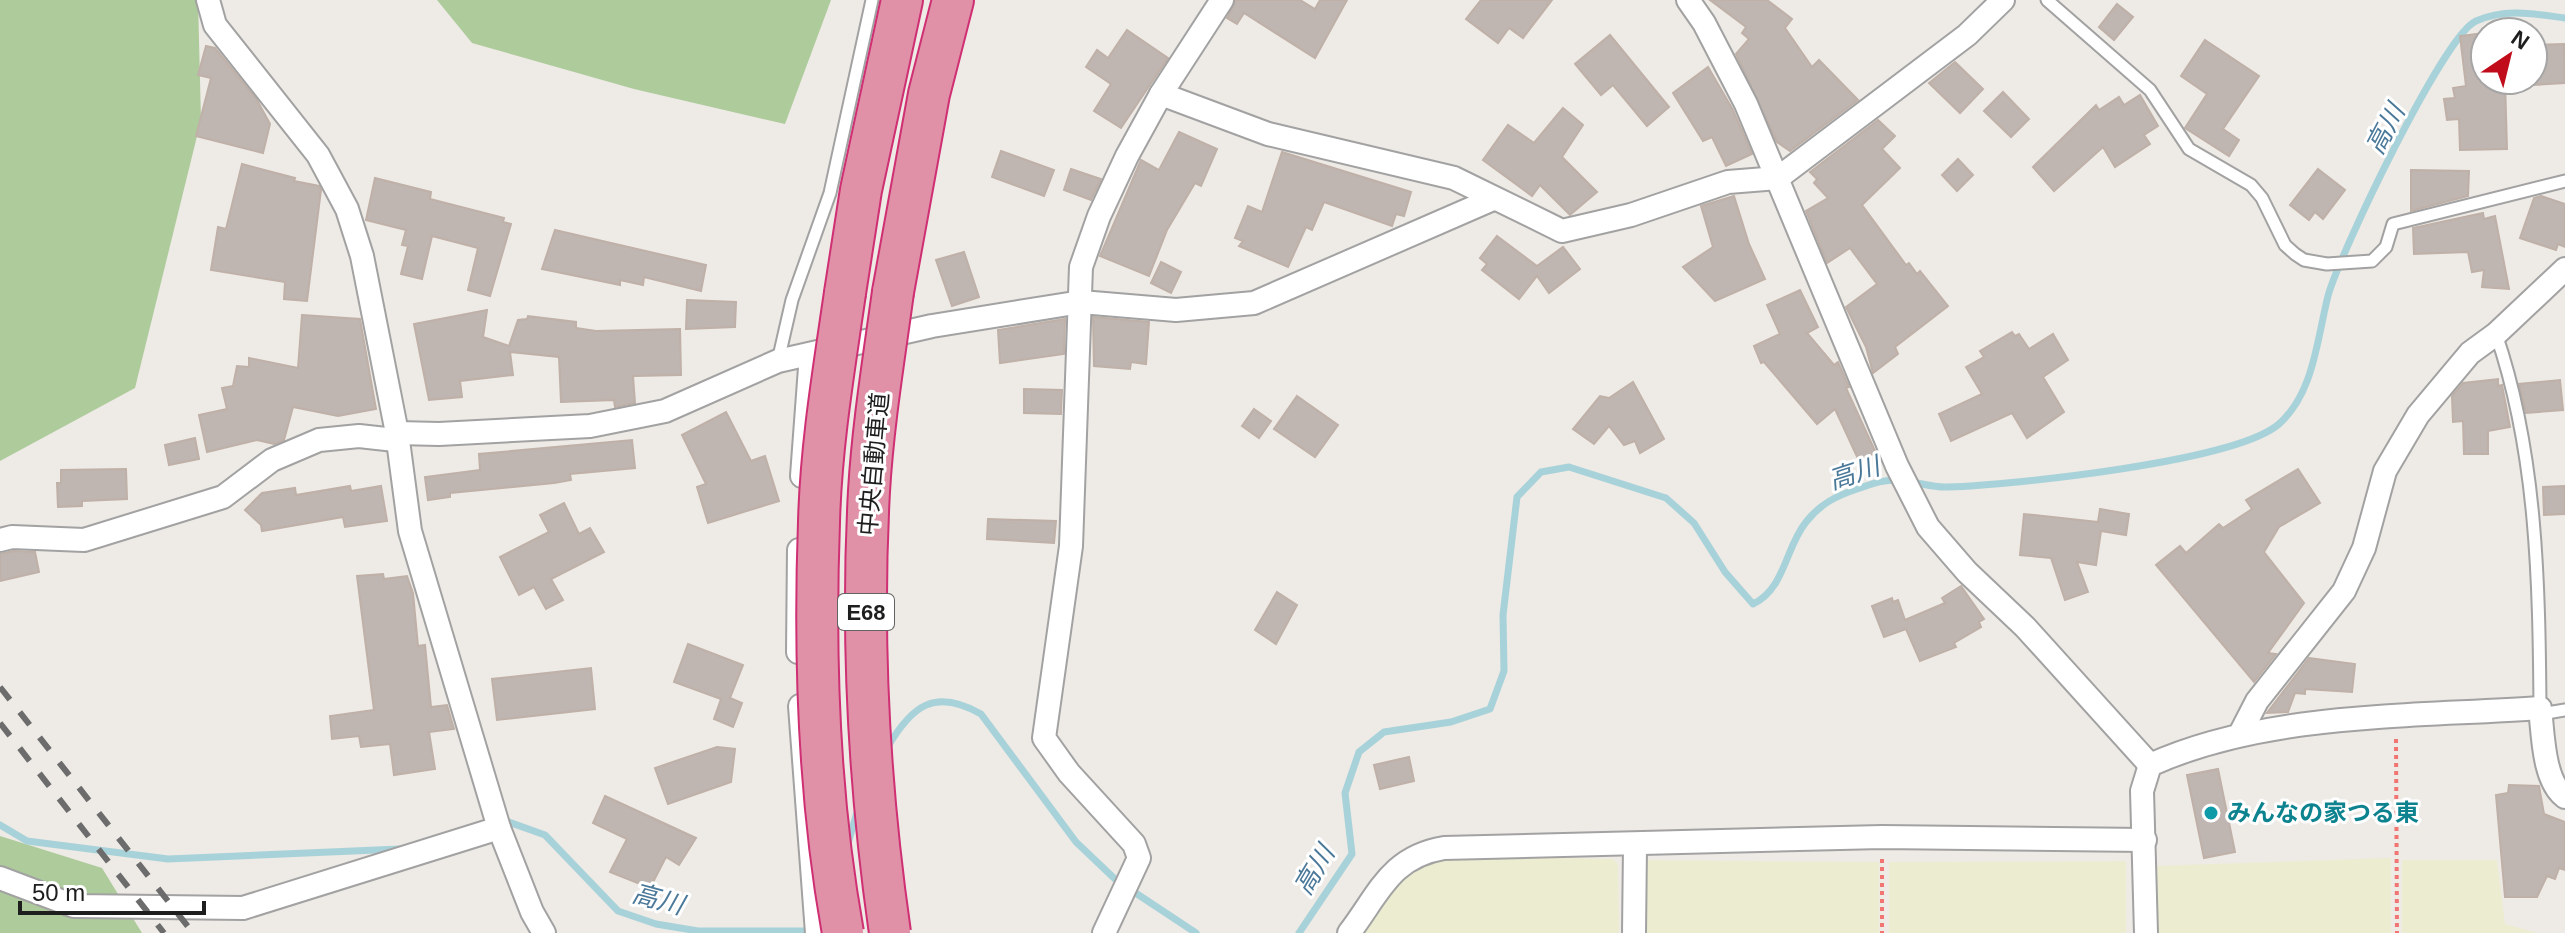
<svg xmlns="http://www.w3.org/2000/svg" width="2565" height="933" font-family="Helvetica,'Noto Sans JP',sans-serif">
<rect width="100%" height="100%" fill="#eeeae5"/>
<g fill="#ececd1">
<polygon points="1442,856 1613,859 1618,864 1619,933 1359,933 1398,875"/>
<polygon points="2391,858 2391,933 2156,933 2155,866"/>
<polygon points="1646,860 1879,862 1879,933 1639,933"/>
<polygon points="2402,860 2497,860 2505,924 2537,933 2402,933"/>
<polygon points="2126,861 2126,933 1889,933 1889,862"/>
</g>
<g fill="#aecb9c">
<polygon points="0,0 198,0 201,120 135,388 0,461"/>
<polygon points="437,0 831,0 785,124 634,89 472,43"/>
<polygon points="0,836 102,868 142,933 0,933"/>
</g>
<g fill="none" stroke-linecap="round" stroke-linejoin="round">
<g stroke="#a8d2d9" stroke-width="7">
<path d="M1912,482C1924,484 1936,488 1948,487C2011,485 2235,462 2279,424C2314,393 2317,339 2328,296C2339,255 2444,35 2476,21C2506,8 2534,14 2565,18"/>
<path d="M887,748C912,705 935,688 981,714L1076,842L1116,880L1196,933"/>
<polyline points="503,820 545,835 618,911 656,924 698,931 812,931"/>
<polyline points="0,825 27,841 168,859 400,849"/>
<polyline points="848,843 858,809"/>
<path d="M1299,933L1352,854L1345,793L1359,752L1384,732L1451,722L1490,709L1504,671L1503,615L1517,497L1541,472L1569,467L1666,498L1694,523L1725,572L1753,604C1785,589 1785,548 1806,522C1820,504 1836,496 1857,489C1872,484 1884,479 1900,480"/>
</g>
</g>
<g fill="#bfb6b1" stroke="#bfb0a8" stroke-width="2">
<polygon points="1236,0 1300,0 1315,9 1320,0 1347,0 1315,58 1244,13 1237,24 1227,18"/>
<polygon points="1481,0 1552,0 1523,38 1509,28 1498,43 1466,19"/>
<polygon points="1710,0 1767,0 1792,19 1785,28 1812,67 1819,60 1858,100 1790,151 1777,142 1736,54 1749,39 1742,33 1746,27"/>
<polygon points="2117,4 2133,17 2114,40 2099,27"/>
<polygon points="1127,30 1168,58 1121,128 1094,111 1111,84 1086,67 1097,50 1108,58"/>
<polygon points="2485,33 2485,80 2505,80 2507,149 2460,150 2459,119 2447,120 2444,99 2455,98 2453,88 2466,86 2460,36"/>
<polygon points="1610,35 1669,107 1647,126 1613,85 1601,95 1575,64"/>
<polygon points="2205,40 2259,76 2223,129 2239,140 2229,156 2185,128 2207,94 2181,76"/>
<polygon points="2564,44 2565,83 2533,85 2533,45"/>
<polygon points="206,46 215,48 257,100 270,124 263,153 196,136 211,78 198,75"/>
<polygon points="1955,62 1983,89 1960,113 1929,83"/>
<polygon points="1708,67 1733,110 1752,154 1726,166 1712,137 1703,141 1673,93"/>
<polygon points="2003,92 2029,119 2011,137 1984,111"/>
<polygon points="2140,95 2158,126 2144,135 2150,144 2115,167 2103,147 2054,191 2033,167 2096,105 2099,110 2119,97 2124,105"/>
<polygon points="1563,108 1583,125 1562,157 1597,192 1570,215 1540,185 1532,196 1483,160 1508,125 1534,143"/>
<polygon points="1878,120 1895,136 1882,149 1900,168 1862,205 1906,265 1909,263 1917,274 1920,271 1948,306 1895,347 1898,354 1873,373 1866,347 1846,307 1877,284 1850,248 1827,263 1806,211 1828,198 1814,183 1817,179 1810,172"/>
<polygon points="1179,132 1217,149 1201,186 1195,183 1167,230 1149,276 1100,256 1141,160 1159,170"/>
<polygon points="1001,151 1054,170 1044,196 992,177"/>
<polygon points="1282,152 1411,192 1404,216 1396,214 1392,226 1324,202 1312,230 1306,227 1288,267 1239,246 1243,241 1235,238 1248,206 1262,212"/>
<polygon points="1958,159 1973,175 1957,191 1942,175"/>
<polygon points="242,164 295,178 294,181 319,186 321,190 307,301 284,299 285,282 211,270 218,227 226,229"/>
<polygon points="1071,169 1101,179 1091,200 1064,190"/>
<polygon points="2318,169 2345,190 2323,219 2315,212 2309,220 2290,205"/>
<polygon points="2411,170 2469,171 2468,196 2411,211"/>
<polygon points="375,178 431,192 430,199 504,218 503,222 511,224 490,296 468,290 478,248 432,236 422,279 401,274 408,246 402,245 406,230 366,220"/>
<polygon points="1734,196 1749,244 1765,279 1715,301 1683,267 1713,247 1701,206"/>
<polygon points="2541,196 2565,204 2565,247 2558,244 2556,250 2520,238 2534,198"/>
<polygon points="2483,213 2484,219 2495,216 2509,289 2482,287 2484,270 2472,272 2468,252 2414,254 2413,228"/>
<polygon points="555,230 706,265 701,291 644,277 643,285 620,280 620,285 542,269"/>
<polygon points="1497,236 1537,266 1563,247 1580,269 1549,293 1537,276 1519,299 1482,270 1487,264 1480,258"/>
<polygon points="964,252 979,297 952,306 936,260"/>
<polygon points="1161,262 1181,272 1171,293 1151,283"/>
<polygon points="1800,290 1818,327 1807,333 1834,365 1838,362 1849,387 1846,388 1876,453 1859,461 1835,409 1817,424 1764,362 1761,363 1754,346 1780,334 1767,305"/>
<polygon points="687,300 736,302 735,327 686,329"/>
<polygon points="487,310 483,337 509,346 518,320 527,319 528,316 576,322 576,328 596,331 680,329 681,375 633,376 635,403 615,407 614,400 561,402 559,357 510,352 513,375 460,381 462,397 429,400 414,324"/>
<polygon points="302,315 360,319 376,409 338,416 293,407 284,440 274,444 257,440 207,452 199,415 227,409 222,388 233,386 237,366 249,367 249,358 298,368"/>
<polygon points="1093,317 1149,322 1146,364 1131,362 1130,369 1094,366"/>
<polygon points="1065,319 1064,354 1000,363 998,330"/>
<polygon points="2012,332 2015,336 2019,334 2029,349 2053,334 2068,360 2043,377 2064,412 2027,438 2012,413 1951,441 1939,414 1982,394 1966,367 1984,357 1980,351"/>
<polygon points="2498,379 2498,386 2502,385 2510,427 2488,431 2488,454 2464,454 2463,421 2453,422 2452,396 2463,383"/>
<polygon points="2560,380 2563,410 2526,413 2519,384"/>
<polygon points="1633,382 1664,439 1640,453 1635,441 1624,445 1609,426 1594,444 1573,429 1600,396 1609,398"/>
<polygon points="1024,389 1062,390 1061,414 1024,413"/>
<polygon points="1297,396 1338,425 1315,457 1274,429"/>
<polygon points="1254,409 1271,421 1259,438 1242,426"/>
<polygon points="726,412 751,461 765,456 779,501 708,523 697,487 706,484 682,435"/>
<polygon points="195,438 199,459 169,465 165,445"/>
<polygon points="632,440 635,468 570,474 571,480 554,483 450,493 450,497 428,500 425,477 480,470 479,454"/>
<polygon points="126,469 127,499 82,501 82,506 58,507 57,483 61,483 61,470"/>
<polygon points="2298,469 2320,503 2279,527 2264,552 2304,603 2268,653 2276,654 2254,682 2156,565 2180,546 2186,553 2219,524 2223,528 2252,509 2246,500"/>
<polygon points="350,486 351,491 381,486 387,521 345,527 343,517 262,531 261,525 245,510 262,493 295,488 296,495"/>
<polygon points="2565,486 2565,514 2544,515 2543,487"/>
<polygon points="564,503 579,534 590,528 604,552 551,579 563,600 546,609 534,587 519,595 500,557 549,532 540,515"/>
<polygon points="2100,509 2129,514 2126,535 2101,531 2096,565 2077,562 2088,592 2065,600 2051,558 2020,555 2024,514 2098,522"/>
<polygon points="988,519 1056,521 1054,543 987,539"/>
<polygon points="13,551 35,552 39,572 0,581 0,554"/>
<polygon points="383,574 384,579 407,576 413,593 418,646 425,645 431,707 447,705 454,729 429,732 435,769 394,775 390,744 361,747 359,736 332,739 330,716 374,710 357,576"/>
<polygon points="1961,586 1984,619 1979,622 1981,627 1954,643 1956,647 1920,661 1906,629 1884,637 1872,606 1892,598 1893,602 1898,600 1905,620 1945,603 1942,598"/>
<polygon points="1277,592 1297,605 1276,644 1255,630"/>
<polygon points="688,644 743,665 730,698 742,703 733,727 714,719 721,699 674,682"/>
<polygon points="2309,658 2355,664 2352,692 2305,689 2305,694 2295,693 2288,712 2267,713"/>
<polygon points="591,668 595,709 497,720 492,679"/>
<polygon points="717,747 735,749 731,782 668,804 655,768"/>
<polygon points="1409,757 1414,781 1380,789 1374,765"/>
<polygon points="2218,769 2235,852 2204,858 2187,775"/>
<polygon points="2509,785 2539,786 2544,814 2565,822 2565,870 2559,868 2555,879 2547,876 2537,897 2505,897 2496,795 2508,793"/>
<polygon points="605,796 696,838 679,865 666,857 650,888 610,872 627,839 593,823"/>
</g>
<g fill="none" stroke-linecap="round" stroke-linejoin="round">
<g stroke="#a2a2a2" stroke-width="15">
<g id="service">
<polyline points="2047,0 2150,90 2189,149 2251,185 2262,198 2285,245 2295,254 2304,260 2327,264 2372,261 2386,247 2393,224 2565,181"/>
<path d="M2496,334C2537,453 2539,583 2540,708"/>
<polyline points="778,361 792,300 830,193 872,0"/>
<polyline points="2541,714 2565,710"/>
</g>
</g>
<g stroke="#a2a2a2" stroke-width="26">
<g id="minor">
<polyline points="208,0 215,25 318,155 347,209 362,256 397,433 410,531 499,828 532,912 544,933"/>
<polyline points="1688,0 1704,23 1746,104 1897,466 1928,527 1967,572 2025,627 2150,765"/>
<polyline points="1161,94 1268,134 1454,178 1562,231 1631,215 1728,182 1778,178 1967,35 2003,0"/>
<polyline points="397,433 439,434 590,426 665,411 778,361 932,326 1081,302 1176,310 1254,303 1493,199"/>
<polyline points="802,476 811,354"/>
<polyline points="0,540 12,537 84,540 223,497 272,460 319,440 359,436 395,440"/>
<polyline points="798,652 799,550"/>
<polyline points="800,706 817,933"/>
<polyline points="2240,734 2257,701 2344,591 2364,548 2385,471 2418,415 2470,353 2496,334 2565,269"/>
<polyline points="0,878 74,906 243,908 499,828"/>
<polyline points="1104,933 1139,858 1134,844 1069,773 1044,738 1071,546 1081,267 1099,216 1127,156 1161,94 1222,0"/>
<path d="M1349,933C1379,894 1390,857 1444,848L1882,837L2145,840"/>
<polyline points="1634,933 1635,846"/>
<path d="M2146,933L2142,791L2150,765C2266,712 2414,717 2540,708C2543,733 2543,781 2565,797"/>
</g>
</g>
<g stroke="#cf2f73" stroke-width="44">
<g id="motorway">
<polyline points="893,292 929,94 953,0"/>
<polyline points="845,293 861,190 902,0"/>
</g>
</g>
<g stroke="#f17573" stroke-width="4" stroke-dasharray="4 4" stroke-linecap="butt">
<polyline points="2396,739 2397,933"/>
<polyline points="1882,859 1882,933"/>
</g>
<use href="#service" stroke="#fff" stroke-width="11"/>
<use href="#minor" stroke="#fff" stroke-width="22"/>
<use href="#motorway" stroke="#e191a7" stroke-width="40"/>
<g stroke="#6c6c6c" stroke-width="6" stroke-dasharray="16 16" stroke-linecap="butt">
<polyline points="0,687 193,933"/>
<polyline points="0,723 164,933"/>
</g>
<g stroke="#cf2f73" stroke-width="44" stroke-linecap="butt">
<g id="motorway-bridge">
<path d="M843,933C819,800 814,657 819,522C821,445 834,369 845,293"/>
<path d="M890,933C869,787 861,638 869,491C873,424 884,358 893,292"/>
</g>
</g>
<use href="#motorway-bridge" stroke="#e191a7" stroke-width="40"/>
</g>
<circle fill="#0f9aa8" stroke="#fff" stroke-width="3" cx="2211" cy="813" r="8"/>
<g text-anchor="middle" stroke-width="6" stroke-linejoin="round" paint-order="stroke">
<rect fill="#fff" stroke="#626262" stroke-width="2" x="838" y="594" width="56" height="36" rx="6"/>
<g font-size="22" font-weight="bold" fill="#1e1e1e">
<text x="866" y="620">E68</text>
</g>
<g font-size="24" fill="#1e1e1e" stroke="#fff">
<text transform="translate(874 464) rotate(-85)" y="8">中央自動車道</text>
</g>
<g font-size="24" font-weight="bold" fill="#0d838f" stroke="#fff" text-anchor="start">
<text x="2227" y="821">みんなの家つる東</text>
</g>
<g font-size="26" font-style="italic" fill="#4a7899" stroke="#fff">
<text transform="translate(2385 129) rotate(-62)" y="9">高川</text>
<text transform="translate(1854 473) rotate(-18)" y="9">高川</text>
<text transform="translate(1314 870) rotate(-59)" y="9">高川</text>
<text transform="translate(658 899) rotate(15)" y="9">高川</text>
</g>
</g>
<g transform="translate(2509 56) rotate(35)"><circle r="38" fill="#ffffff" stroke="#a5a5a5" stroke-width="2"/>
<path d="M0-6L14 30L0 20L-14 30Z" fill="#c00c1b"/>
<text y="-12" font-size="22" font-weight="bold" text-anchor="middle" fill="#1e1e1e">N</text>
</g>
<path d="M20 901v12h184v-12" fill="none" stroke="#1e1e1e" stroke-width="4"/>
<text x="32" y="901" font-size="24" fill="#1e1e1e" stroke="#ffffff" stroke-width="6" paint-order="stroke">50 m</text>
</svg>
